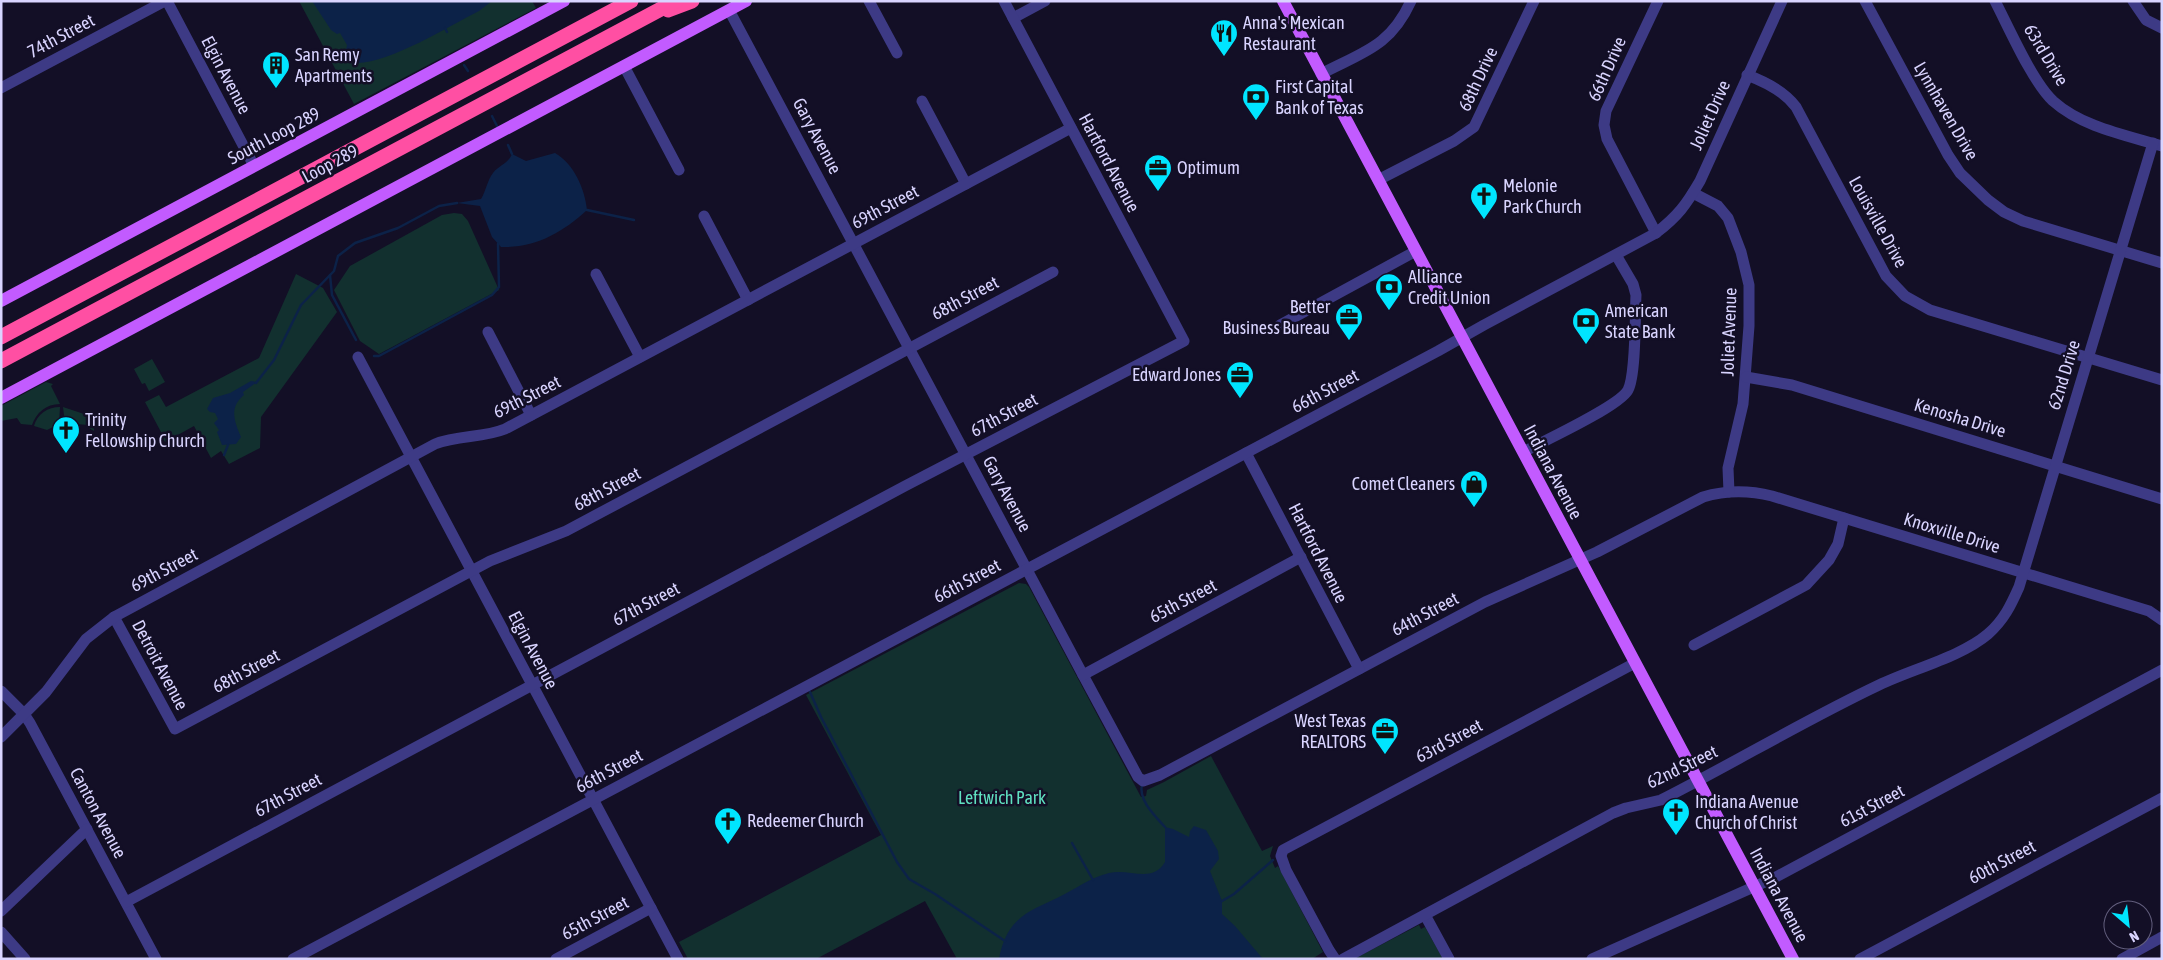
<svg xmlns="http://www.w3.org/2000/svg" width="2163" height="960" font-family="'Asap Condensed',sans-serif">
<rect width="100%" height="100%" fill="#130f26"/>
<g fill="#12302f">
<polygon points="299,1 532,1 536,8 354,104"/>
<polygon points="454,213 462,214 468,221 499,290 379,354 360,341 334,290 350,266 442,215"/>
<polygon points="296,274 323,288 337,312 261,417 260,448 229,464 221,451 211,458 194,426 165,442 161,435 161,432 145,402 159,395 166,407 259,358"/>
<polygon points="152,359 165,382 149,391 145,383 142,384 134,369"/>
<path d="M46,382L53,384L51,386L60,404C46,404 36,413 32,425L21,424L17,418L1,421V406Z"/>
<path d="M60,407L59,424L47,430L34,426C37,414 48,407 60,407Z"/>
<polygon points="63,407 84,414 87,413 94,425 94,431 87,427 88,425 65,423"/>
<polygon points="1019,583 1026,584 1029,587 1141,797 1146,796 1147,790 1164,782 1211,756 1262,851 1273,846 1270,856 1275,868 1278,866 1323,952 1312,959 957,959 925,901 816,959 688,959 679,942 881,835 806,695"/>
<polygon points="1419,925 1421,929 1425,927 1443,959 1354,959"/>
</g>
<g fill="#0c2248">
<path d="M312,1H492L479,11C447,27 392,62 357,63L346,50L347,45L340,33L337,34L331,30Z"/>
<path d="M555,153C574,164 585,189 587,210C562,233 535,248 501,247L492,237L480,206L457,203L481,199C486,191 487,181 493,173C499,165 508,164 512,154L526,161Z"/>
<path d="M251,381L257,382L243,392L244,395C229,407 234,421 241,437L236,444L222,445L217,432L219,430L214,423L218,419L215,413L210,412L207,409L213,398L230,393Z"/>
<path d="M1194,826L1206,830L1218,851L1219,859L1210,871L1222,901V914L1235,926L1263,959H999C1001,946 1007,930 1017,921C1028,910 1043,905 1057,898C1074,890 1091,877 1109,873C1130,868 1152,884 1165,862V827L1173,829L1189,837L1190,831Z"/>
</g>
<g fill="none" stroke-linecap="round" stroke-linejoin="round">
<g stroke="#0c2248" stroke-width="2.5">
<polyline points="445,28 447,32"/>
<polyline points="464,65 468,71"/>
<polyline points="492,116 497,126"/>
<polyline points="508,145 512,154"/>
<polyline points="587,210 634,220"/>
<polyline points="330,275 332,295 356,340"/>
<polyline points="374,356 379,356 492,295 499,287 498,244"/>
<polyline points="256,383 274,360 301,305 334,271 338,256 355,243 398,228 439,206 457,203"/>
<polyline points="224,455 228,445"/>
<polyline points="810,692 821,717 897,862 909,879 935,894 1005,941"/>
<path d="M1142,784C1138,800 1155,816 1165,827"/>
<polyline points="1072,843 1093,880"/>
<polyline points="1222,901 1234,894 1273,860"/>
</g>
<g stroke="#3d3a85" stroke-width="11">
<polyline points="167,1 254,166"/>
<polyline points="869,1 897,53"/>
<polyline points="1865,1 1948,155 1960,173 1988,200 2004,212 2023,221 2162,263"/>
<path d="M1995,1C2009,28 2032,81 2053,101C2082,127 2125,135 2162,146"/>
<polyline points="2133,1 2146,20 2162,28"/>
<path d="M729,10L1083,675L1138,777L1143,781L1160,775L1485,602L1597,552L1703,497C1726,490 1748,490 1772,496L2149,611L2162,620"/>
<polyline points="1013,18 1045,1"/>
<polyline points="624,66 679,170"/>
<path d="M1321,74C1363,52 1390,47 1411,1"/>
<path d="M1747,75C1766,82 1784,91 1796,107L1886,276L1905,296L1930,310L2162,380"/>
<polyline points="1,88 165,1"/>
<polyline points="922,101 966,184"/>
<polyline points="1378,180 1454,141 1474,127 1534,1"/>
<polyline points="1693,193 1718,206 1728,218 1741,252 1749,285 1749,326 1743,404 1728,468 1729,492"/>
<polyline points="704,216 748,300"/>
<polyline points="1656,233 1607,139 1604,125 1606,111 1658,1"/>
<polyline points="596,274 640,357"/>
<polyline points="1280,325 1416,251"/>
<polyline points="488,332 531,415"/>
<polyline points="358,357 678,959"/>
<polyline points="1746,377 1792,385 2162,499"/>
<path d="M1523,452C1542,442 1620,406 1628,390C1636,375 1635,316 1636,295L1633,284L1616,255"/>
<polyline points="1246,453 1359,669"/>
<polyline points="114,617 175,729 490,561 566,531 1053,272"/>
<polyline points="1694,645 1806,585 1829,560 1838,544 1844,518"/>
<polyline points="1083,675 1301,557"/>
<polyline points="1,691 24,714 30,723 156,959"/>
<path d="M1,737L46,692L86,639L114,617L435,444C458,435 483,438 505,429L1071,128"/>
<polyline points="126,902 905,486 1184,341 1004,1"/>
<polyline points="1,911 87,829"/>
<polyline points="1425,915 1449,959"/>
<polyline points="1,932 25,959"/>
<path d="M293,959L1438,351L1484,325L1656,233C1678,216 1686,205 1700,181L1782,1"/>
<polyline points="556,959 651,908"/>
<polyline points="1335,959 1329,950 1286,870 1281,856 1283,850 1635,663"/>
<path d="M1343,959L1613,813L1626,808L1661,800C1734,763 1805,720 1879,685C1912,669 1961,657 1988,634C2004,620 2011,605 2019,587L2153,143"/>
<polyline points="1592,959 1776,877 2162,670"/>
<polyline points="1860,959 2162,798"/>
<polyline points="2122,959 2162,937"/>
</g>
<g stroke="#c25bff" stroke-width="12">
<polyline points="1283,1 1793,959"/>
<polyline points="1,301 564,1"/>
<polyline points="1,398 746,1"/>
</g>
<g stroke="#ff4fa3" stroke-width="15">
<polyline points="668,10 692,1"/>
<polyline points="1,337 631,1"/>
<polyline points="1,361 676,1"/>
</g>
</g>
<defs>
<g id="restaurant-pin" transform="scale(1.4375)"><path d="M0 17L-7.5 6A9.5 9.5 0 1 1 7.5 6Z" fill="#00e5ff" stroke="#130f26"/><path d="M-5-6h1v4h1v-4h1v4h1v-4h1v5L-1.5 .5V6h-2V.5L-5-1ZM5-6V6H3V1.5H1.5Q1.5-4 5-6Z" fill="#111"/></g>
<g id="building-pin" transform="scale(1.4375)"><path d="M0 17L-7.5 6A9.5 9.5 0 1 1 7.5 6Z" fill="#00e5ff" stroke="#130f26"/><path d="M-4-6H4V6H1V3H-1V6H-4ZM-2.5-4.3h1.7v1.8h-1.7ZM.8-4.3h1.7v1.8H.8ZM-2.5-1h1.7V.8h-1.7ZM.8-1h1.7V.8H.8Z" fill="#111"/></g>
<g id="bank-pin" transform="scale(1.4375)"><path d="M0 17L-7.5 6A9.5 9.5 0 1 1 7.5 6Z" fill="#00e5ff" stroke="#130f26"/><path d="M-6-4H6V4H-6ZM0-2.3a2.3 2.3 0 1 0 0 4.6a2.3 2.3 0 1 0 0-4.6Z" fill="#111"/></g>
<g id="office-pin" transform="scale(1.4375)"><path d="M0 17L-7.5 6A9.5 9.5 0 1 1 7.5 6Z" fill="#00e5ff" stroke="#130f26"/><path d="M-6-3h4V-5.5h4V-3h4V5H-6ZM-1-4.5V-3h2v-1.5ZM-6 0V1H6V0Z" fill="#111"/></g>
<g id="church-pin" transform="scale(1.4375)"><path d="M0 17L-7.5 6A9.5 9.5 0 1 1 7.5 6Z" fill="#00e5ff" stroke="#130f26"/><path d="M-1.2-6h2.4v3.5h3.3v2.4h-3.3V6h-2.4V-.1h-3.3v-2.4h3.3Z" fill="#111"/></g>
<g id="shop-pin" transform="scale(1.4375)"><path d="M0 17L-7.5 6A9.5 9.5 0 1 1 7.5 6Z" fill="#00e5ff" stroke="#130f26"/><path d="M-5-2.5h2.3a2.7 3.5 0 0 1 5.4 0H5L5.5 6h-11ZM-1.5-2.5h3a1.5 2.3 0 0 0-3 0Z" fill="#111"/></g>
</defs>
<g fill-rule="evenodd">
<use href="#restaurant-pin" x="1224" y="33"/>
<use href="#building-pin" x="276" y="65"/>
<use href="#bank-pin" x="1256" y="97"/>
<use href="#office-pin" x="1158" y="168"/>
<use href="#church-pin" x="1484" y="196"/>
<use href="#bank-pin" x="1389" y="287"/>
<use href="#office-pin" x="1349" y="317"/>
<use href="#bank-pin" x="1586" y="321"/>
<use href="#office-pin" x="1240" y="375"/>
<use href="#church-pin" x="66" y="430"/>
<use href="#shop-pin" x="1474" y="484"/>
<use href="#office-pin" x="1385" y="731"/>
<use href="#church-pin" x="1676" y="812"/>
<use href="#church-pin" x="728" y="821"/>
</g>
<g text-anchor="middle" stroke-width="5" stroke-linejoin="round" paint-order="stroke">
<g font-size="18" fill="#d9d4ff" stroke="#130f26" text-anchor="start">
<text x="1243" y="29">Anna's Mexican<tspan x="1243" dy="21">Restaurant</tspan></text>
<text x="295" y="61">San Remy<tspan x="295" dy="21">Apartments</tspan></text>
<text x="1275" y="93">First Capital<tspan x="1275" dy="21">Bank of Texas</tspan></text>
<text x="1177" y="174">Optimum</text>
<text x="1503" y="192">Melonie<tspan x="1503" dy="21">Park Church</tspan></text>
<text x="1408" y="283">Alliance<tspan x="1408" dy="21">Credit Union</tspan></text>
<text x="1330" y="313" text-anchor="end">Better<tspan x="1330" dy="21">Business Bureau</tspan></text>
<text x="1605" y="317">American<tspan x="1605" dy="21">State Bank</tspan></text>
<text x="1221" y="381" text-anchor="end">Edward Jones</text>
<text x="85" y="426">Trinity<tspan x="85" dy="21">Fellowship Church</tspan></text>
<text x="1455" y="490" text-anchor="end">Comet Cleaners</text>
<text x="1366" y="727" text-anchor="end">West Texas<tspan x="1366" dy="21">REALTORS</tspan></text>
<text x="1695" y="808">Indiana Avenue<tspan x="1695" dy="21">Church of Christ</tspan></text>
<text x="747" y="827">Redeemer Church</text>
</g>
<g font-size="18" fill="#d9d4ff" stroke="#130f26">
<text transform="translate(61 36) rotate(-28)" y="6">74th Street</text>
<text transform="translate(2046 55) rotate(59)" y="6">63rd Drive</text>
<text transform="translate(1607 69) rotate(-66)" y="6">66th Drive</text>
<text transform="translate(226 75) rotate(62)" y="6">Elgin Avenue</text>
<text transform="translate(1478 79) rotate(-65)" y="6">68th Drive</text>
<text transform="translate(1946 111) rotate(60)" y="6">Lynnhaven Drive</text>
<text transform="translate(1710 115) rotate(-66)" y="6">Joliet Drive</text>
<text transform="translate(274 136) rotate(-28)" y="6">South Loop 289</text>
<text transform="translate(817 136) rotate(62)" y="6">Gary Avenue</text>
<text transform="translate(1109 163) rotate(62)" y="6">Hartford Avenue</text>
<text transform="translate(330 164) rotate(-28)" y="6">Loop 289</text>
<text transform="translate(885 207) rotate(-28)" y="6">69th Street</text>
<text transform="translate(1878 222) rotate(61)" y="6">Louisville Drive</text>
<text transform="translate(965 298) rotate(-28)" y="6">68th Street</text>
<text transform="translate(1729 332) rotate(-88)" y="6">Joliet Avenue</text>
<text transform="translate(2064 375) rotate(-73)" y="6">62nd Drive</text>
<text transform="translate(1325 391) rotate(-28)" y="6">66th Street</text>
<text transform="translate(527 397) rotate(-27)" y="6">69th Street</text>
<text transform="translate(1004 415) rotate(-28)" y="6">67th Street</text>
<text transform="translate(1960 418) rotate(17)" y="6">Kenosha Drive</text>
<text transform="translate(1553 472) rotate(62)" y="6">Indiana Avenue</text>
<text transform="translate(607 489) rotate(-28)" y="6">68th Street</text>
<text transform="translate(1007 494) rotate(62)" y="6">Gary Avenue</text>
<text transform="translate(1952 533) rotate(17)" y="6">Knoxville Drive</text>
<text transform="translate(1318 553) rotate(63)" y="6">Hartford Avenue</text>
<text transform="translate(164 570) rotate(-28)" y="6">69th Street</text>
<text transform="translate(967 581) rotate(-28)" y="6">66th Street</text>
<text transform="translate(1183 601) rotate(-28)" y="6">65th Street</text>
<text transform="translate(646 604) rotate(-28)" y="6">67th Street</text>
<text transform="translate(1425 614) rotate(-28)" y="6">64th Street</text>
<text transform="translate(533 650) rotate(62)" y="6">Elgin Avenue</text>
<text transform="translate(160 665) rotate(62)" y="6">Detroit Avenue</text>
<text transform="translate(246 671) rotate(-28)" y="6">68th Street</text>
<text transform="translate(1449 741) rotate(-28)" y="6">63rd Street</text>
<text transform="translate(1682 767) rotate(-26)" y="6">62nd Street</text>
<text transform="translate(609 771) rotate(-28)" y="6">66th Street</text>
<text transform="translate(288 795) rotate(-28)" y="6">67th Street</text>
<text transform="translate(1872 806) rotate(-28)" y="6">61st Street</text>
<text transform="translate(98 813) rotate(62)" y="6">Canton Avenue</text>
<text transform="translate(2002 862) rotate(-28)" y="6">60th Street</text>
<text transform="translate(1779 895) rotate(62)" y="6">Indiana Avenue</text>
<text transform="translate(595 918) rotate(-28)" y="6">65th Street</text>
</g>
<g font-size="18" fill="#5fe0c0" stroke="#130f26">
<text x="1002" y="804">Leftwich Park</text>
</g>
</g>
<rect width="2163" height="960" fill="none" stroke="#d9d4ff" stroke-width="5"/>
<g transform="translate(2128 925) rotate(152)"><circle r="24" fill="#130f26" stroke="#625e7d"/>
<path d="M0-4L9 19L0 12L-9 19Z" fill="#00e5ff"/>
<text y="-8" font-size="14" font-weight="bold" text-anchor="middle" fill="#d9d4ff">N</text>
</g>
</svg>
